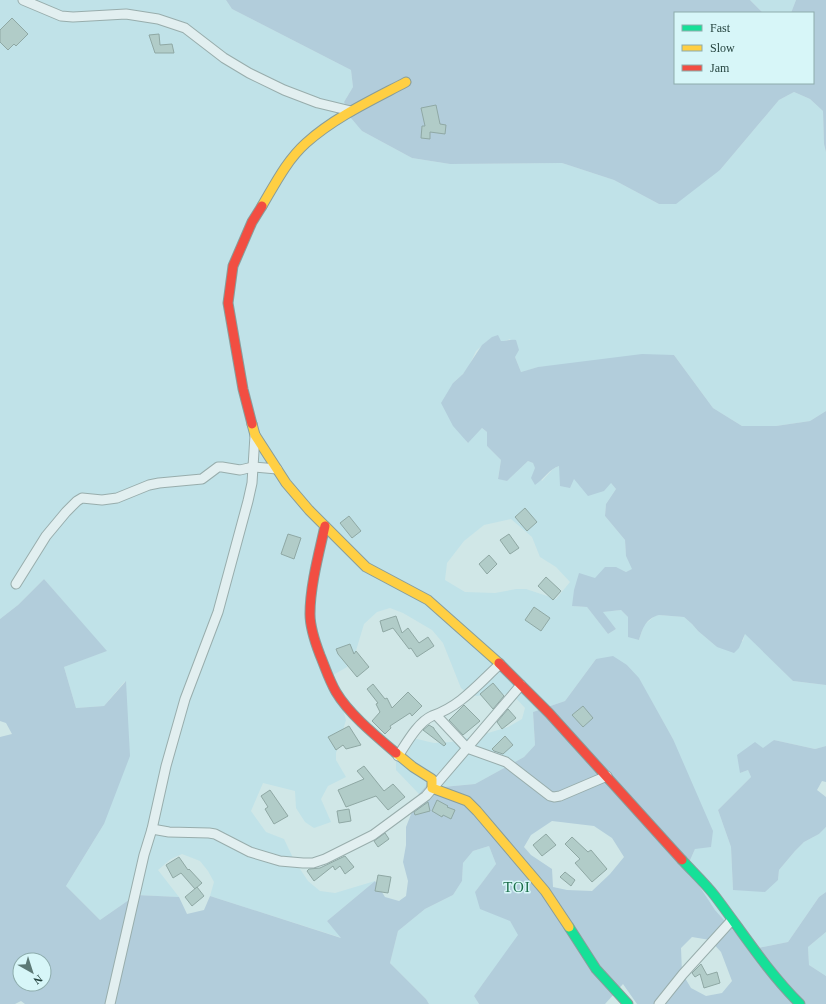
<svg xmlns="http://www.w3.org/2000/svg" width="826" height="1004" font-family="Georgia,serif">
<rect width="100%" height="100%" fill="#d0e7e7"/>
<g fill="#c0e2e8" fill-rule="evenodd">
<path d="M0,0H226L232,9L351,70L353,87L344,102L362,131L412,158L450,164L562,163L614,180L659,204L720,170L779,100L794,92L810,99L823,111L824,144L826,152V411L810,421L776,426H742L713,408L674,355L539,367L521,372L515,357L510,339L505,341H487L476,351L469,366L463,374L453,383L467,443L482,428L487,432V446L501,460L498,478L507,481L528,461L533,463L542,481L553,469L559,466L574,479L611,483L616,489L606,504L605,516L625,540L626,556L633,569L626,572L622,570L572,606L587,607L608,634L616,629L602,612L621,610L628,617L629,624L628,631L639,640L644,625L655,616L659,615L684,617L692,624L698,631L717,647L743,641L745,633L793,681L826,685V746L815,749L774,740L740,773L748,770L751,777L718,810L731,847L733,890L778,880L779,870L795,851L804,842L819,834L826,827V892L819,897L788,942L753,949L748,947L715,910L687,867L695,849L673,739L639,679L627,665L596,659L565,701L533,712L535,745L524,757L475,784L432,788V779L419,794L396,770V755L403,741L417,739L434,743L451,742L488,733L508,727L522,719L525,708L513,695L494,694L476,696L466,692L461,688L443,643L432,630L403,613L390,608L377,612L364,624L355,654L347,667L333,675L346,720L336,753V760L346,777L328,786L321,799L331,822L314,828L305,822L296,808L295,791L263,783L251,811L266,832L284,839L294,860L308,881L320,891L335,893L375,881L327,921L342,938L210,896L214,882L208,871L200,861L182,854L171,859L158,870L179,897L136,895L100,920L66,886L104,824L125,681L104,706L76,708L64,667L106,651L44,579L18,605L0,619ZM511,519L532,537L540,557L556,567L570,582L556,599L526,589H516L495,593L465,592L445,580L447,563L464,541L484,525Z"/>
<polygon points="750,0 796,0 791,13 763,13"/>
<polygon points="489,846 496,864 475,892 510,921 519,935 474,996 479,1004 429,1004 426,999 390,963 398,931 425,909 453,895 462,881 463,863 473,851"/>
<polygon points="826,932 826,976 809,965 808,947"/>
</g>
<g fill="#b2cddb" fill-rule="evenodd">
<polygon points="226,0 750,0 763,13 675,13 675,83 813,83 813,13 791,13 796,0 826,0 826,152 824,144 823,111 810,99 794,92 779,100 720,170 676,204 659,204 614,180 562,163 450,164 412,158 362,131 351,118 344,102 353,87 351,70 232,9"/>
<path d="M498,335L501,341C507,341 510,339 516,340L519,350L515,357L521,372L538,367L642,354L674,355L713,408L742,426H776L810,421L826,411V685L793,681L745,634L739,648L734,653L717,647L698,631L692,624L684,617L659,615C645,619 643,628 639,640L628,637V617L621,610L603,612L616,629L608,634L587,607L572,606L574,590L579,573L595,578L605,567H616L626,572L632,569L626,556L625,540L605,516L606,504L616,489L611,483L604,491L588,496L574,479L570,488L560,486L559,466C549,469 544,479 535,485L531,478L535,468L533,463L528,461L507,481L498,479L501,460L487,446V432L482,428L468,443L453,426L441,403L453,383L463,374L482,345L492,337Z"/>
<path d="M44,579L107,651L64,667L76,708L104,706L126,681L130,756L104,824L66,886L100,920L136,895L179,897L187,914L204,910L210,896L341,938L327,921L375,881L385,897L399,901L406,896L408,881L403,862L406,845V827L419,794L432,779V788L475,784L524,757L535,745L533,712L565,701L596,659L613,656L627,665L639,678L673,739L713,831L711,847L695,849L687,867L715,910L748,947L753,949L788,942L819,897L826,892V932L808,947L809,965L826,976V1004H637L623,984L605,1004H479L474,996L518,935L510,921L480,909L475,892L496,864L489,846L473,851L463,863L462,881L453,895L425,909L398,931L390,963L426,999L429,1004H25L21,1001L15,1004H0V737L12,734L6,723L0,721V619L18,605ZM552,821L594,826L612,838L624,857L610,874L592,891L567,890L553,887L552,869L531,855L524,847L531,835ZM692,937L710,940L721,952L732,981L722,993L706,996L691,988L682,973L681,948ZM20,960H44V984H20Z"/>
<polygon points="774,740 815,749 826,746 826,782 822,781 817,790 826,797 826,827 819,834 804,842 795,851 779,870 778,880 765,892 733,890 731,847 718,810 751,777 748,770 740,773 737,755 755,742 763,748"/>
</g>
<g fill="#b1ccc8" stroke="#8fa8a4">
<polygon points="12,18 28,34 16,46 14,44 8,50 0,42 0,30"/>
<polygon points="159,34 160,45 172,44 174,53 155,53 149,35"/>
<polygon points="436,105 440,124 446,125 445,134 430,132 430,139 421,138 422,126 425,126 421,108"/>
<polygon points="525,508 537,522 527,531 515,517"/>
<polygon points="349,516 361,531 352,538 340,523"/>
<polygon points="288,534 301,538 294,559 281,554"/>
<polygon points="509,534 519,548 510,554 500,540"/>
<polygon points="489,555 497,564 487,574 479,564"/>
<polygon points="546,577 561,591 553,600 538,586"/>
<polygon points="534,607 550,618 541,631 525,620"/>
<polygon points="396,616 402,633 408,628 419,643 428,637 434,646 417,657 411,648 409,649 393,628 383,632 380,621"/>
<polygon points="350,644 354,654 356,651 369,667 357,677 338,654 336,649"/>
<polygon points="493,683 504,696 493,709 480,694"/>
<polygon points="373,684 385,699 387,698 392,708 408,692 422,706 412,716 410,713 390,726 391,728 385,734 372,721 380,712 376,704 378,703 367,689"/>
<polygon points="464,705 480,721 463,735 449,720"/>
<polygon points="583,706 593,718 583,727 572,715"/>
<polygon points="508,709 516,718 502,729 497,722"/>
<polygon points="429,725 434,728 434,729 446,744 444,746 423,730"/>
<polygon points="349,726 361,745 346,749 343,745 336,750 328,737"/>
<polygon points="505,736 513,745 503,754 494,751 492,749"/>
<polygon points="364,766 384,791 393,784 405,797 388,810 376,796 346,807 338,790 364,779 357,771"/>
<polygon points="270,790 288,816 274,824 265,809 268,807 261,796"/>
<polygon points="437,800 448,806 447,807 455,810 451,819 443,815 442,817 432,811"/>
<polygon points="428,802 430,811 415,815 414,812"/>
<polygon points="349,809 351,821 339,823 337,811"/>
<polygon points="385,833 389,839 378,847 374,841"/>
<polygon points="546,834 556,845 542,856 533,845"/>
<polygon points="572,837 588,852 591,850 607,869 592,882 575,863 580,859 565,844"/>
<polygon points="345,856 354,867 345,874 340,866 335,870 333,866 314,881 307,871 309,869 320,868"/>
<polygon points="179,857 188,870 189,869 202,883 195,889 181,873 173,878 166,865"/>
<polygon points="565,872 575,880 571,886 560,877"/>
<polygon points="378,875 391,877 388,893 375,891"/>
<polygon points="197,887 204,896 192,906 185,897"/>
<polygon points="701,964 707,975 717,972 720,983 704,988 700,974 695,977 692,973"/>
</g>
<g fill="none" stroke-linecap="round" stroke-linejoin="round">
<g stroke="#98adac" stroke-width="11">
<g id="street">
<polyline points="23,0 61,16 73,17 126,14 158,19 185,28 224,58 249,73 284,90 318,103 351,111"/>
<polyline points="16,584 46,536 66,512 77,501 82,498 102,500 117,498 149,485 159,483 202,479 218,467 222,467 240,470 253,467 277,469"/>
<polyline points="437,716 467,748 506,762 550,796 554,797 560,796 607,776"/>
<path d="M398,756C406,744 418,722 432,716C443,712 452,707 461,700C475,689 487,676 500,664"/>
<polyline points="152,829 169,832 209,833 215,834 250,852 280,861 303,863 313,863 325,859 373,835 426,796 521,685"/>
<polyline points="110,1004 144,855 152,829 166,766 185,699 218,612 248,501 252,483 255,435"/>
<polyline points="659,1004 683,974 732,920"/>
</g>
</g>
<g stroke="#889d9b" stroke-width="11">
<g id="fast">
<path d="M682,860C693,872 705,883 715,896C743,933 767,971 800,1004"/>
<polyline points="569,927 596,969 628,1004"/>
</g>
</g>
<g stroke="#889d9b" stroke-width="11">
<g id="slow">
<path d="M262,206C275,184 287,160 306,143C335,117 372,100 406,82"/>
<polyline points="252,424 255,435 286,483 309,510 366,567 428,600 499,663"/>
<polyline points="396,753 413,767 432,779 432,788 467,801 477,811 545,891 569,927"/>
</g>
</g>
<g stroke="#889d9b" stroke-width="11">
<g id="jam">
<polyline points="252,424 243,389 228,303 233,266 252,222 262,206"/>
<path d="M325,526C319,553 310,586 310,614C310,628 315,642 320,655C325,667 329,680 336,692C349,714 376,736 396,753"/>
<polyline points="499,663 549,713 682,860"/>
</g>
</g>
<use href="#street" stroke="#e2eff0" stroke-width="9"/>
<use href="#fast" stroke="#16e098" stroke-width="9"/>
<use href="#slow" stroke="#ffcf43" stroke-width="9"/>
<use href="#jam" stroke="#f24e42" stroke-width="9"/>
</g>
<g text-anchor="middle" stroke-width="3" stroke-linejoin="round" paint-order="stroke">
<g font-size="15" letter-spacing="1" fill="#1b6e49" stroke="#d7f6f8">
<text x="517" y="892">TOI</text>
</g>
</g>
<rect x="674" y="12" width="140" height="72" fill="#d7f6f8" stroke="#8dacac"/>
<rect x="682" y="25" width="20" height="6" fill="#16e098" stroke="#8dacac"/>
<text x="710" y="32" font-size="12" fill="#1f3e39">Fast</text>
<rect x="682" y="45" width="20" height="6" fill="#ffcf43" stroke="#8dacac"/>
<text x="710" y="52" font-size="12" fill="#1f3e39">Slow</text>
<rect x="682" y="65" width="20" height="6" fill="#f24e42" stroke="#8dacac"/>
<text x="710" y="72" font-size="12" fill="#1f3e39">Jam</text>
<g transform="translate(32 972) rotate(141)"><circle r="19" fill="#d7f6f8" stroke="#8dacac"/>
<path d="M0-3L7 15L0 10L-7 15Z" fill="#5d7976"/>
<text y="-6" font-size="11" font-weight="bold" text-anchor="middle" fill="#1f3e39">N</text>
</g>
</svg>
